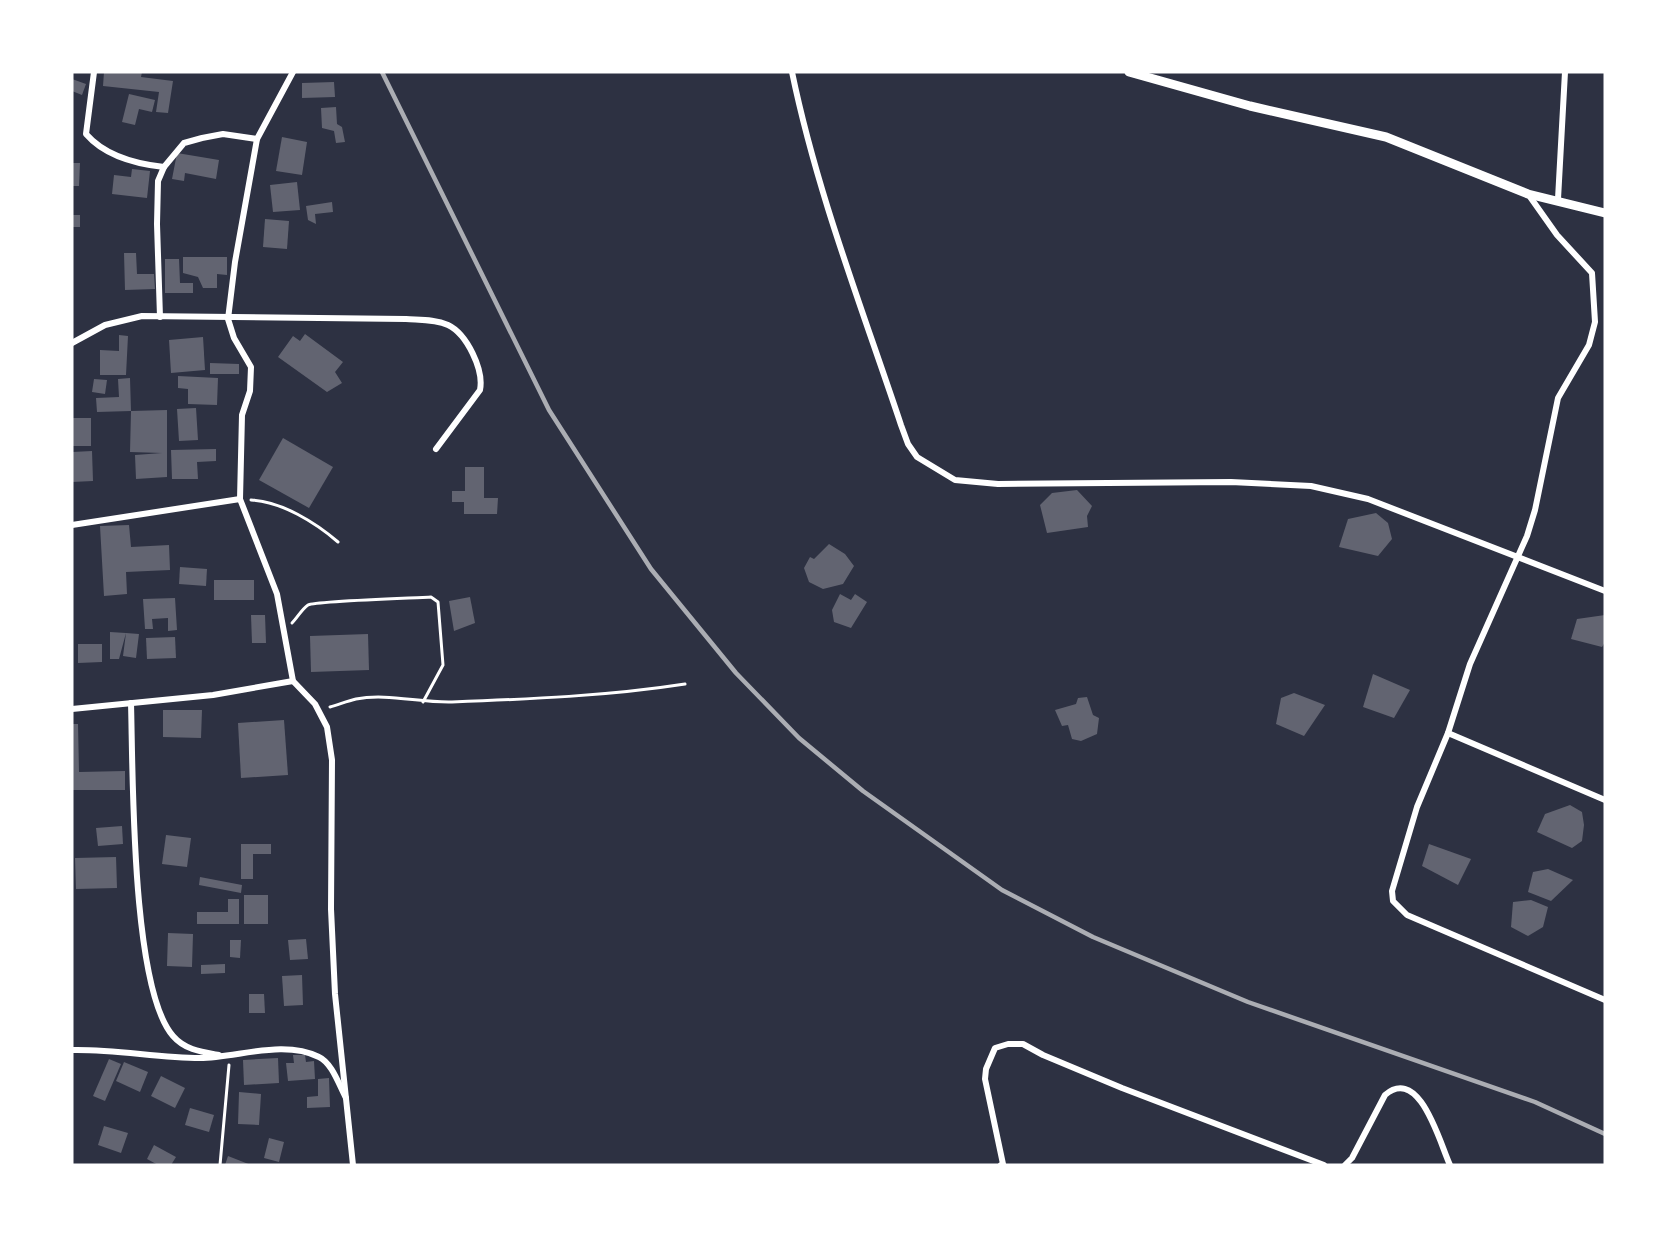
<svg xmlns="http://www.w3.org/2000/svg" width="1677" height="1237" font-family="Spectral,serif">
<rect width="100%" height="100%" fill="#2d3142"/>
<g fill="#626471">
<polygon points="104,72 142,72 141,77 173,81 168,113 156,112 159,92 103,86"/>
<polygon points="72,79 86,84 82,95 72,91"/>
<polygon points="334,82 335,97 302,98 302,83"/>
<polygon points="129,94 155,100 152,112 139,109 135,125 122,122"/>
<polygon points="336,107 337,124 342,127 345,142 336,143 334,131 322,128 321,108"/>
<polygon points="282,137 307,142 302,175 276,171"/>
<polygon points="177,153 219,160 216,179 185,173 184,181 172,179"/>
<polygon points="72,163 80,163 79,186 72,186"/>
<polygon points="132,169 150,171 147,198 112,194 114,175 131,177"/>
<polygon points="297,182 300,210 273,212 270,185"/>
<polygon points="332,202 333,212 315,214 316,224 308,220 306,206"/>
<rect x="72" y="215" width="8" height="12"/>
<polygon points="265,219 289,221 287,249 263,247"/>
<polygon points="124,253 136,253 137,274 154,274 155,289 125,290"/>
<polygon points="183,257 227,257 227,275 217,274 217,288 203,288 198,277 183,273"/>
<polygon points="165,259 179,259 180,283 193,283 193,293 165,293"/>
<polygon points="305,334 343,362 335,372 342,383 327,392 278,357 293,336 300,341"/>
<polygon points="119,335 128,336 126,375 100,375 100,350 119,351"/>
<polygon points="203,337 205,370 171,373 169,340"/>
<polygon points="210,363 239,364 239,374 210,374"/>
<polygon points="178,376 218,378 217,405 188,404 188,389 178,388"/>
<polygon points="130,378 131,411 97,412 96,398 119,397 118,379"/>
<polygon points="94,379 107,380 105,394 92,392"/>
<polygon points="196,408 198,440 179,441 177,409"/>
<polygon points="167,410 167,477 136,479 135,455 162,453 130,452 131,411"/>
<rect x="72" y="418" width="19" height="28"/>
<polygon points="283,438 333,467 309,508 259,480"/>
<polygon points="216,449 216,461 197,462 198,479 172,479 171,450"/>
<polygon points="92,451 93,481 72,482 72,452"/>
<polygon points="465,467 484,467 484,498 498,498 497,514 464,514 464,502 452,502 452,491 465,491"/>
<polygon points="1077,490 1092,506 1087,516 1088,527 1047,533 1040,505 1052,493"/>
<polygon points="1376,513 1388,523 1392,539 1378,556 1339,547 1348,519"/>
<polygon points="129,525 131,547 169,545 170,570 126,572 127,594 104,596 100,526"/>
<polygon points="829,544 845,554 854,566 843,584 823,589 809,582 804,568 810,557 814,559"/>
<polygon points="180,567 207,569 206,586 179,584"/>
<rect x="214" y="580" width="40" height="20"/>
<polygon points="840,594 851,600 855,594 867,602 851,628 834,622 832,610"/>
<polygon points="470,597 475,623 454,631 449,601"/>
<polygon points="175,598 177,630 168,631 168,618 152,619 153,629 145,629 143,599"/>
<polygon points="251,615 265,615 266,643 252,643"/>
<polygon points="1605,615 1605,642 1602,647 1571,639 1577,619"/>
<polygon points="110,632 126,633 139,634 136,658 123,656 126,633 119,659 110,659"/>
<polygon points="368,634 369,670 311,672 310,636"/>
<polygon points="175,637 176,658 147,659 146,638"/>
<polygon points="78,644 102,644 102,662 78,663"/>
<polygon points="1373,674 1410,690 1394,718 1363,707"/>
<polygon points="1294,693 1325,705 1304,736 1276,724 1281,698"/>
<polygon points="1087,697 1093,715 1099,718 1097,734 1081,741 1072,739 1068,725 1062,726 1055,710 1076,704 1078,698"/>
<polygon points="163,710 202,710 201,738 163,737"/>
<polygon points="284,720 288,775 241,778 238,723"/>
<polygon points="72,724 78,724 79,772 125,771 125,790 72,790"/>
<polygon points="1570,805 1582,812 1584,825 1582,841 1572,848 1537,832 1545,814"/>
<polygon points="122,826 123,844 98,846 96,828"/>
<polygon points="166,835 191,838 187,867 162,864"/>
<polygon points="241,844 271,844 271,854 253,854 253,879 241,879"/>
<polygon points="1429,844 1471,859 1458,885 1422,866"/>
<polygon points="116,857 117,888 76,889 75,858"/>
<polygon points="1548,869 1573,880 1551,901 1528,892 1533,872"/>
<polygon points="200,877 242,885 241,893 199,885"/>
<rect x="244" y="895" width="24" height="29"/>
<polygon points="228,899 239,899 239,924 197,924 197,912 228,912"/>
<polygon points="1531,900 1548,907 1543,927 1528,936 1511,927 1513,902"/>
<polygon points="168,933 193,934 192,967 167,966"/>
<polygon points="306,939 308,959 290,960 288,940"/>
<polygon points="230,940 241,940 240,958 230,957"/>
<polygon points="225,964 225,973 201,974 201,965"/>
<polygon points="302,975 303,1005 284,1006 282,976"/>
<polygon points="249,994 264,994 265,1013 249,1013"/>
<polygon points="293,1055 305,1055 306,1062 314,1061 315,1079 288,1081 286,1063 294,1063"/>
<polygon points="278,1058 279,1083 244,1085 243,1060"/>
<polygon points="109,1059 121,1064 105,1101 93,1096"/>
<polygon points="124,1062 148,1072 140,1092 116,1081"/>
<polygon points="161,1076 185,1088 175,1108 151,1096"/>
<polygon points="329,1078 330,1107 307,1108 307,1097 318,1096 318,1079"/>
<polygon points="239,1092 261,1094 259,1125 238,1124"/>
<polygon points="190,1108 214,1115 209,1132 185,1125"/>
<polygon points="104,1126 128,1133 121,1153 98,1145"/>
<polygon points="269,1138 284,1142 279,1162 264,1158"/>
<polygon points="154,1145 176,1157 171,1165 158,1165 147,1159"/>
<polygon points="228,1156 251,1165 225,1165"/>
</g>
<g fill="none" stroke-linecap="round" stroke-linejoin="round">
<g stroke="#fff" stroke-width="3">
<path d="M251,500C281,501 316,523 338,542"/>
<path d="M292,623C297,618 302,609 308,605C315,601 415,598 431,597L438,602L443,665L423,702"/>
<path d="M330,707C338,705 347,701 356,699C387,693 420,703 452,702C530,699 608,696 685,684"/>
<polyline points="220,1165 229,1065"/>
</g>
<g stroke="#fff" stroke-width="6">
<path d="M94,72L86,134C105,156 136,164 164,167"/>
<polyline points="293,72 257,139 235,262 228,319 234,338 251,367 250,391 242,415 240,499 277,594 293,681 315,704 327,727 332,760 331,909 335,994 353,1165"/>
<path d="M792,72C817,193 862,308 901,425L908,444L917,457L955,480L998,484L1231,482L1311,486L1368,499L1605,591"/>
<polyline points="1528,194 1557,235 1592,273 1595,322 1589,345 1558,398 1535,510 1527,536 1470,664 1448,733 1417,807 1392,891 1393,901 1407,915 1605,1000"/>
<polyline points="1558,199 1565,72"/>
<polyline points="160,317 157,224 158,181 164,167 184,143 202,138 223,134 257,139"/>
<path d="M72,343L105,325L142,316L406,319C419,320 435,319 448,325C467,334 484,370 480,390L436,449"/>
<polyline points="72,525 240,499"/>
<path d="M131,703C133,772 131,988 173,1036C185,1050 202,1052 219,1055"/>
<polyline points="72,709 213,695 293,681"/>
<polyline points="1448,733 1605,800"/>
<path d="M72,1050C115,1049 158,1058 200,1058C237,1058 283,1039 319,1057C332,1063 339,1085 346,1098"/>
<polyline points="1001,1165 1003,1164 985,1079 986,1069 995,1048 1008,1044 1023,1044 1043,1055 1122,1088 1324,1165"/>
<path d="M1345,1165L1352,1158L1385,1095C1420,1065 1440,1144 1450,1165"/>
</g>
<polyline stroke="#fff" stroke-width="9" points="1129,72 1250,106 1386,137 1528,194 1605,213"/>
<polyline stroke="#abadb3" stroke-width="4.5" points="382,72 549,410 651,569 736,673 799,738 863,791 1002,890 1093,937 1248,1002 1535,1102 1605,1134"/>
</g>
<rect width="1677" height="1237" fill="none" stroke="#ffffff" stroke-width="147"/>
</svg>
